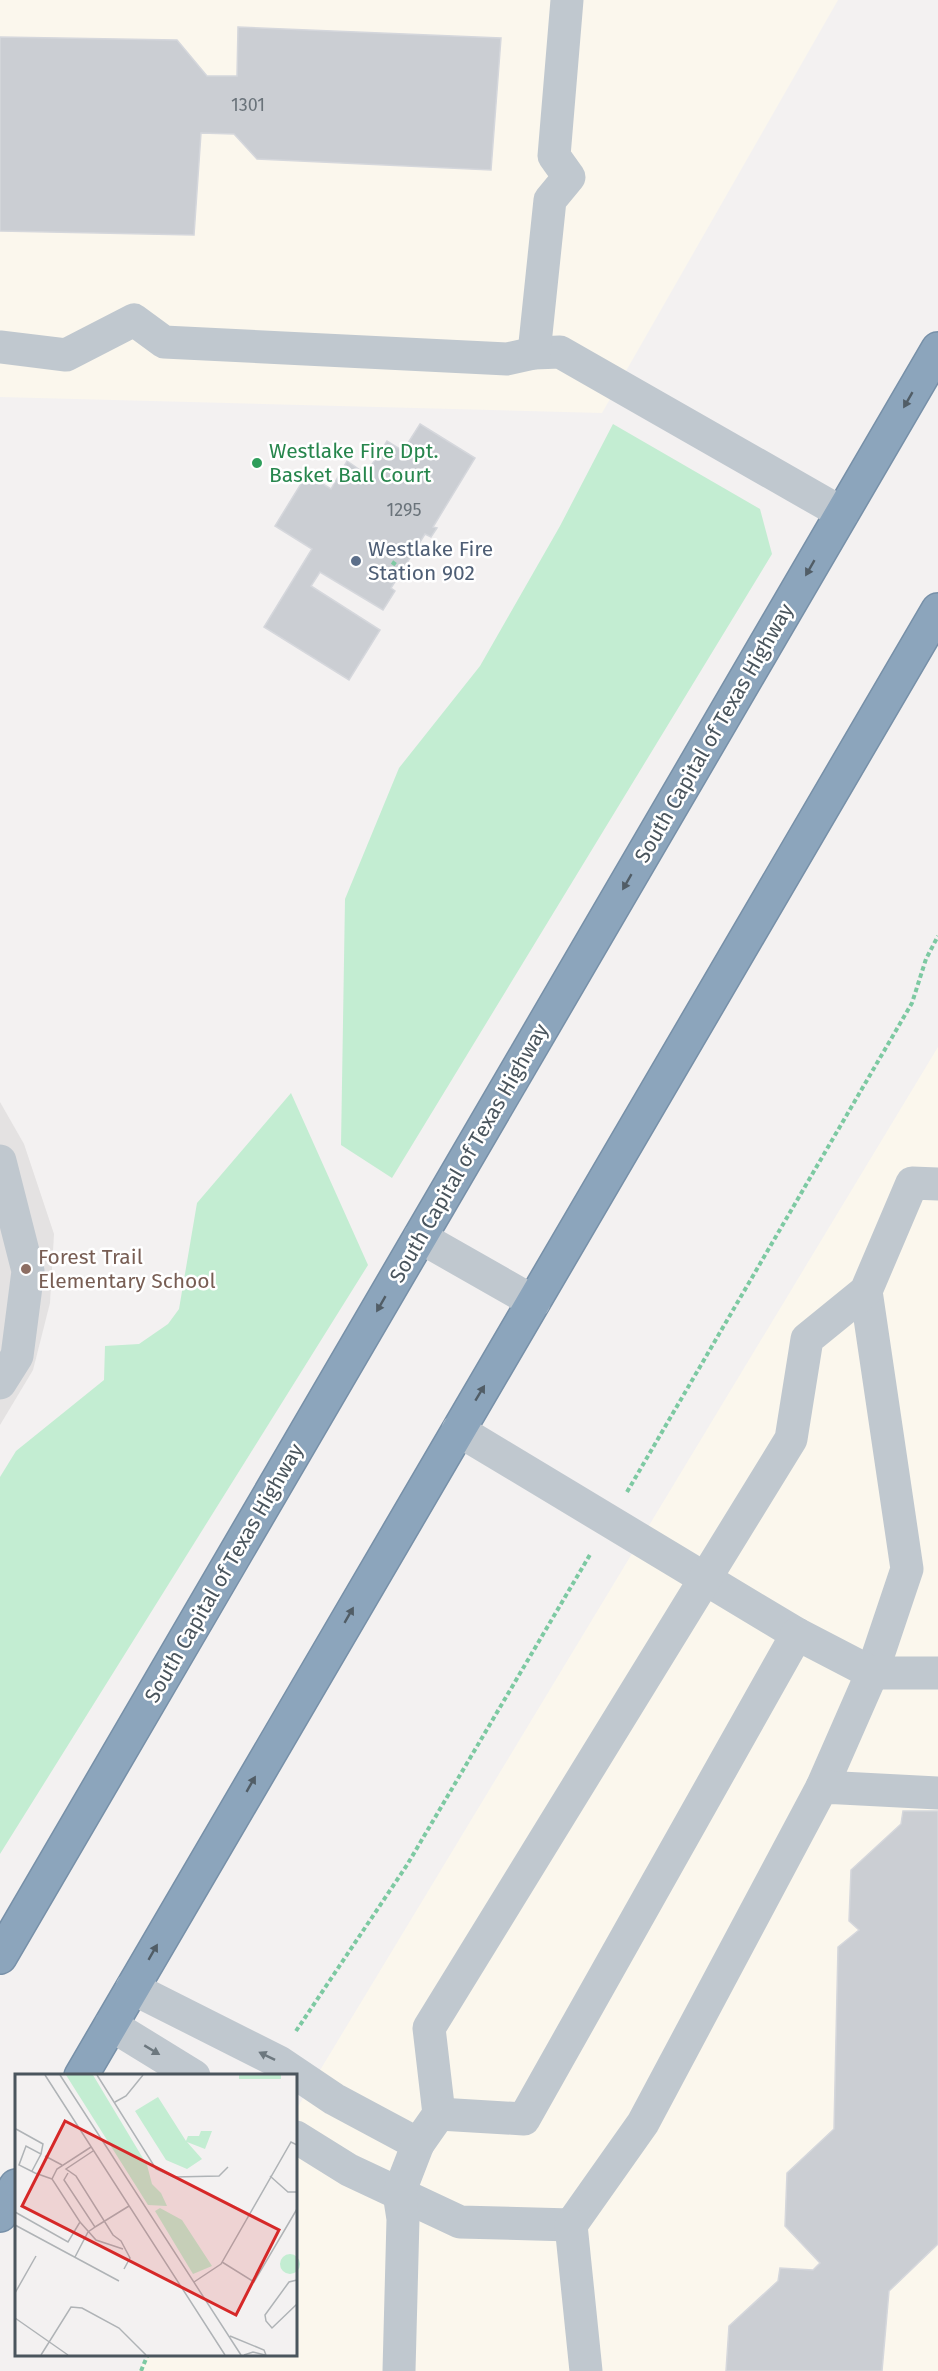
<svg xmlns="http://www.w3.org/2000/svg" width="938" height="2371" font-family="'Fira Sans',sans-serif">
<rect width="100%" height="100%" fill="#f3f1f1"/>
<g fill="#fbf7ed">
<polygon points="0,0 838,0 602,413 0,397"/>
<polygon points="938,1047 938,2371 138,2371 148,2355 296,2354 296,2110"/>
</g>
<polygon fill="#e4e2e2" points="0,1102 24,1144 54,1234 50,1303 33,1370 0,1425"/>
<g fill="#c3edd2">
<polygon points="613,424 760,509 772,554 392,1178 341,1145 345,899 399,768 480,666 560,526"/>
<polygon points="291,1093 368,1265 0,1854 0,1477 16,1451 104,1380 105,1346 139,1344 168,1324 179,1309 197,1203"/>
</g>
<g fill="#cbced3" stroke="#d5d7dc" stroke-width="1.5">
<polygon points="238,27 501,38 491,170 257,159 234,134 201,133 194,235 0,231 0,37 177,40 207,76 237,76"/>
<polygon points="420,424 475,458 433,527 437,528 431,537 425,534 391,588 395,591 383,610 320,572 311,586 380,630 349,680 264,627 312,549 275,526 307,474 331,489 347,461 366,474 387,441 403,451"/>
<polygon points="903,1811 938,1811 938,2244 889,2291 882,2371 726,2371 729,2326 778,2281 780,2268 813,2270 820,2263 785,2226 787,2173 834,2129 838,1947 859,1930 849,1921 851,1870 901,1824"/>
</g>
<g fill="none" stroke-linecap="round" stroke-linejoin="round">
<g stroke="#7790a8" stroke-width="36">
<g id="highway">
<polyline points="0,1957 938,349"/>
<polyline points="81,2076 938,610"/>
<polyline points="0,2215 16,2186"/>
</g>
</g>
<g stroke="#7dc9a2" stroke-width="4" stroke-dasharray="4.5 3" stroke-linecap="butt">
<polyline points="392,562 415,578"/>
<polyline points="627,1492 912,1003 926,959 938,936"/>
<polyline points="296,2031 407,1865 591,1553"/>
<polyline points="141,2371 148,2354"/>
</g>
<g stroke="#c0c8cf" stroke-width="33">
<polyline points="0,347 66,355 134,320 164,342 507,359 534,353 560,352 842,513"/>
<polyline points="534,353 550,200 569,177 554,156 567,0"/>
<polyline points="0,1161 28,1271 17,1356 0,1383"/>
<polyline points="420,1237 534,1302"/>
<polyline points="458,1430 797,1634"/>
<polyline points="822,1787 872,1673 907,1569 866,1291"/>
<polyline points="132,1988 279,2062 334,2099 418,2144 439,2114 429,2028 791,1439 807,1339 866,1291 912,1183 938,1184"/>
<polyline points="111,2025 194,2076"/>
<polyline points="439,2114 524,2119 797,1634 872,1673 938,1673"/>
<polyline points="296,2137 349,2170 460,2222 571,2225 643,2123 822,1787 938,1793"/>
<polyline points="571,2225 586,2371"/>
<polyline points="399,2371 403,2219 399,2193 418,2144"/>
</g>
<use href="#highway" stroke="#8ca5bc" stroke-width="33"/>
</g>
<defs><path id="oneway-solid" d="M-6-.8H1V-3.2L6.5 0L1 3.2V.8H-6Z" transform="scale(1.5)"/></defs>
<g fill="#515d66">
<use href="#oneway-solid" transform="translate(908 400) rotate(120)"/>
<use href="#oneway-solid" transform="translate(810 568) rotate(120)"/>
<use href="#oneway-solid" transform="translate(627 882) rotate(120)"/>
<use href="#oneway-solid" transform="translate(381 1304) rotate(120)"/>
<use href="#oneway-solid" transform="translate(480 1393) rotate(-59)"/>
<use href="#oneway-solid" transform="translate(349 1615) rotate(-60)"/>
<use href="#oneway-solid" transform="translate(251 1784) rotate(-60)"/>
<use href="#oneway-solid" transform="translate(153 1952) rotate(-60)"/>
</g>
<g fill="#6d787f">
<use href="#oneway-solid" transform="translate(152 2050) rotate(31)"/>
<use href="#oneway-solid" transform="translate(267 2056) rotate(-154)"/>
</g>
<circle fill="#2e9e5b" stroke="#fff" stroke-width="2" cx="257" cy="463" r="6"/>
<circle fill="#5c6f8a" stroke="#fff" stroke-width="2" cx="356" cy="561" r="6"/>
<circle fill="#8d6e63" stroke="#fff" stroke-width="2" cx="26" cy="1269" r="6"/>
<g text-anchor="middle" stroke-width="5" stroke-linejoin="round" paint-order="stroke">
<g font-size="18" fill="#6a737a">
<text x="248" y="111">1301</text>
<text x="404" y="516">1295</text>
</g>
<g font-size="21" fill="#27864d" stroke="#fff" text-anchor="start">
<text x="269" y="458">Westlake Fire Dpt.<tspan x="269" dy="24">Basket Ball Court</tspan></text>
</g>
<g font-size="21" fill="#4e5e75" stroke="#fff" text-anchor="start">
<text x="368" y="556">Westlake Fire<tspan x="368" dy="24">Station 902</tspan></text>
</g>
<g font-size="21" fill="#4a555d" stroke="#fff">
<text transform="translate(714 733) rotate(-60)" y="7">South Capital of Texas Highway</text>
<text transform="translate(469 1153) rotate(-60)" y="7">South Capital of Texas Highway</text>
<text transform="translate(224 1573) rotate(-60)" y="7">South Capital of Texas Highway</text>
</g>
<g font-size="21" fill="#785e54" stroke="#fff" text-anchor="start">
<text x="38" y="1264">Forest Trail<tspan x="38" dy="24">Elementary School</tspan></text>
</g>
</g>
<g transform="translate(15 2074)">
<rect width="282" height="282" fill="#f3f1f1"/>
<path d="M51,1H78L132,91L137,110L146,119L152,132L133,131ZM224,1H266V5H224ZM143,23L171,67L173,62H184L186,57H197L190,75L172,68L187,85L172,95L151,86L120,37ZM145,134L167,146L197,192L178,200L140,137ZM265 190a10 10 0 1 1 20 0a10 10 0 1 1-20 0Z" fill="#c3edd2"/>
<path fill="none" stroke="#afb3b6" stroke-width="1.5" d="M30,1L210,281M45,1L226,281M82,1L141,95L159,103L204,102L213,93M100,28L111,22L128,1M1,55L28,70L26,80M78,77L51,95L61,102L98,161L106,167L115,184L109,195M30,82L47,91M17,97L26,80L11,72L4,91L20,99L37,105M53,99L49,106L80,153L73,158L60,183M255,102L273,118H282M0,138L53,168L65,148L37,105L42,95L76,73M65,148L81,166L108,175M0,151L104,207M80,153L114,132M207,188L239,208L282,135M282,206L274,208L250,241L251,247L257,254L282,230M179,208L206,190L276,68L282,71M0,219L21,182M0,244L53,281M215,262L249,276L251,281M26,281L56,233L67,234L104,254L131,281M229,281L238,278L250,281"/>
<path fill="#d62828" fill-opacity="0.15" stroke="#d62828" stroke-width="3" d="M50,47L264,156L221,241L7,132Z"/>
<rect width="282" height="282" fill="none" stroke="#4a555d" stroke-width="3"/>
</g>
</svg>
